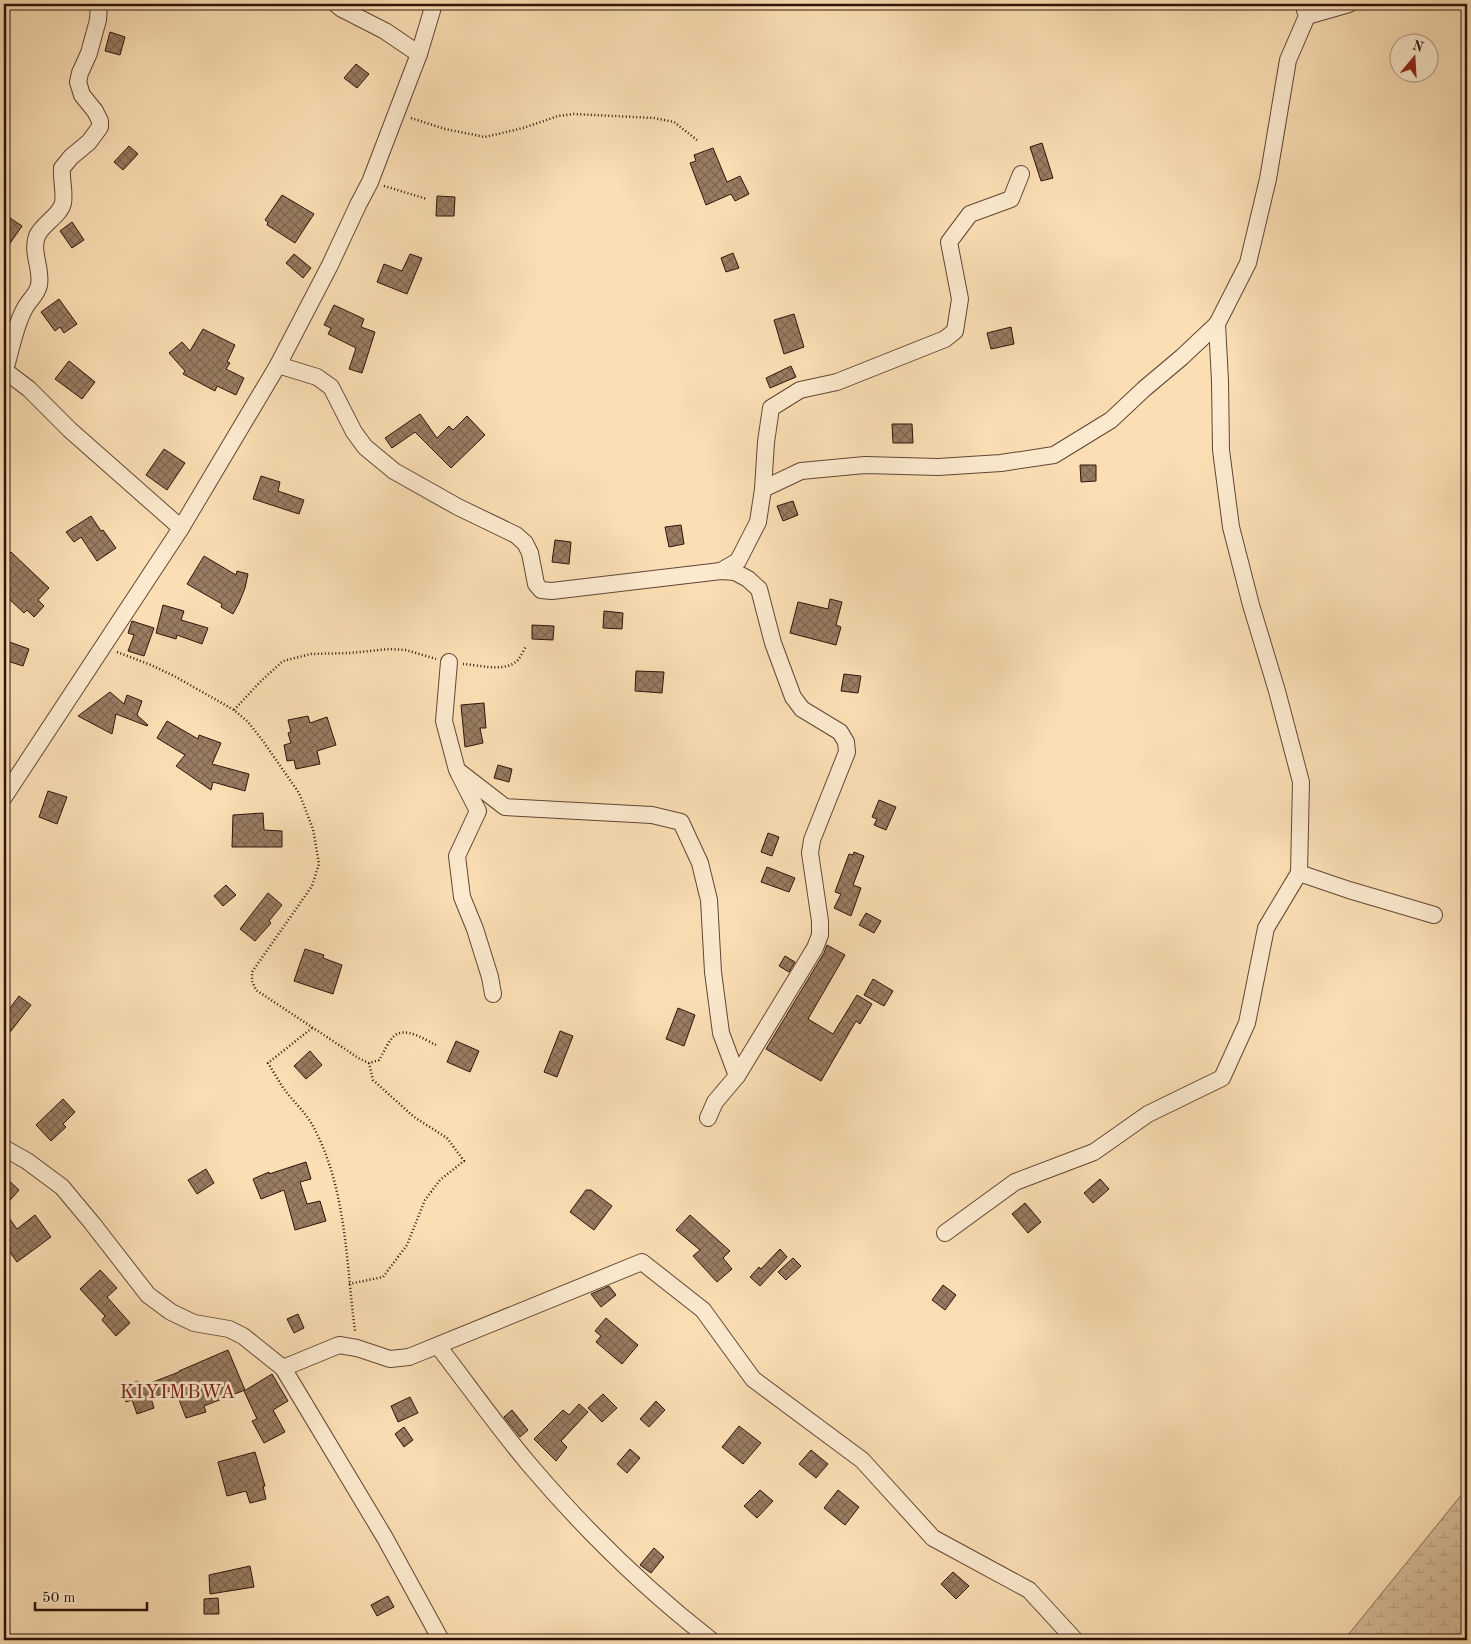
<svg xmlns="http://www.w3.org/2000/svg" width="1471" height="1644" font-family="'Old Standard TT',serif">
<defs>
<pattern id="wetland-marsh" width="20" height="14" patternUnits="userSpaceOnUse" patternTransform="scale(1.25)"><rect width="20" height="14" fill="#d8bc97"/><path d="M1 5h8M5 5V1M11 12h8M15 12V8" fill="none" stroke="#baa181"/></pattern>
<pattern id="building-cross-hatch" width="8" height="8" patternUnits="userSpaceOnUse" patternTransform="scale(1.25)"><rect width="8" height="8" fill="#997d62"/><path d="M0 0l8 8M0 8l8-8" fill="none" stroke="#7d654f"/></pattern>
</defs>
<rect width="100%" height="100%" fill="#fbdeb4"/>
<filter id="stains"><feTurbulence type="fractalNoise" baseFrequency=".004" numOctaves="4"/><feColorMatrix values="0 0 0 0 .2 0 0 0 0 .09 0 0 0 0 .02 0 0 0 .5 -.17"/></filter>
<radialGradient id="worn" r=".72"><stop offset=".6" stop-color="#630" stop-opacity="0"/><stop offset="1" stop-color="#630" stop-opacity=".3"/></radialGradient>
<polygon fill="url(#wetland-marsh)" stroke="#836850" points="1467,1488 1467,1640 1344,1640"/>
<g fill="url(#building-cross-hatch)" stroke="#2e140a">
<polygon points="110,32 125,37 120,55 105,51"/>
<polygon points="356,64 369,74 357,88 344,78"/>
<polygon points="1042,143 1053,178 1041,181 1030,147"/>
<polygon points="129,146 138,154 123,170 114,162"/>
<polygon points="713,148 727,182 740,176 749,194 735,201 731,194 706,205 690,163 696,161 694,155"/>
<polygon points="282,195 314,214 295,243 267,225 268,222 265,220"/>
<polygon points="437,196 455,197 454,216 436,216"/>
<polygon points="10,218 22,226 4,252 4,227"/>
<polygon points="72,222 84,240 72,248 60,231"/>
<polygon points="733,253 739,268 726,272 721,258"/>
<polygon points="294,254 311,268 303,278 286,263"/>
<polygon points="410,254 422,258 407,294 377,282 384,264 402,271"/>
<polygon points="59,299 77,324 64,333 60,327 55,331 41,312"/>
<polygon points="334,305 364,319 361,327 375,332 362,373 349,369 356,348 328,334 331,328 324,325"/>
<polygon points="794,314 804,347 784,354 774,320"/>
<polygon points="1011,327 1014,344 991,349 987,333"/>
<polygon points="203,329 235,345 227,362 230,363 226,369 244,378 236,395 217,386 215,391 183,374 185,371 169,353 182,342 190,351"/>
<polygon points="69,361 95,382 82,399 55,379"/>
<polygon points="791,366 796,377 770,388 766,378"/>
<polygon points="420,414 437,438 449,426 453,430 467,416 485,435 451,468 415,432 392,448 385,438"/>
<polygon points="892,424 912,424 913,443 893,443"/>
<polygon points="164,449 185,463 167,490 146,475"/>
<polygon points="1080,465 1096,465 1096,481 1081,482"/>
<polygon points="261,476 280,482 278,491 304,500 299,514 253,499"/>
<polygon points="793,501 798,515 783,521 777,506"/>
<polygon points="91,516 101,531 103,530 116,548 97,561 81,537 74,542 66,532"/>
<polygon points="681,525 684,544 669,547 665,527"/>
<polygon points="555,540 571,542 569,564 552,562"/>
<polygon points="11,552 49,588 38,600 44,606 34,617 27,610 24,613 8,598 9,597 4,591 4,559"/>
<polygon points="204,556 236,575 237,571 248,574 245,588 239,603 233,614 221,607 222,604 187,584"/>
<polygon points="830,599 842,602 836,625 841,627 836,645 790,633 798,602 828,609"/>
<polygon points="163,605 184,611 181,620 208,628 202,644 177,635 176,639 156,633"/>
<polygon points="604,611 623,613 622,629 603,628"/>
<polygon points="132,621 154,628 144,656 128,651 134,635 128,633"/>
<polygon points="532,625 554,626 553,640 532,639"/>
<polygon points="4,640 29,649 23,666 4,660"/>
<polygon points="636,671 664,672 662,693 635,691"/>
<polygon points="844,674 861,676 858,693 841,691"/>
<polygon points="110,692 124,704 127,695 142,701 137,715 148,725 147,726 116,714 112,734 78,716"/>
<polygon points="484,703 486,728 480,728 483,743 465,747 461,705"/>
<polygon points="308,716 310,723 327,717 336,745 317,751 320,764 296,769 294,760 287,761 284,745 291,743 288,733 291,732 288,720"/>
<polygon points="167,721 198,739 199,735 221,743 212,764 249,774 245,791 213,782 211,790 176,766 185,755 157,738"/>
<polygon points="498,765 512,769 509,782 494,778"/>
<polygon points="48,791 67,797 57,824 39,817"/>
<polygon points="879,800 896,807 886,830 874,825 877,819 872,817"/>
<polygon points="263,813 264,830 282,831 282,847 232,847 233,815"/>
<polygon points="768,833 779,837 772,856 761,852"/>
<polygon points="854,852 864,856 853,885 861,888 851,916 834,908 841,894 835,892 849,854 853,855"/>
<polygon points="767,867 795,878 789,892 761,882"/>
<polygon points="226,885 236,895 223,906 214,896"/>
<polygon points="268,893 282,905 269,921 271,923 255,941 240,929"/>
<polygon points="866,913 881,921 874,933 859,925"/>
<polygon points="827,945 845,955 808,1019 833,1034 857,995 872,1004 860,1024 856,1021 821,1081 766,1049 824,953"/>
<polygon points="305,949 324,955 323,958 342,965 333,994 294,981"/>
<polygon points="785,956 795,962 789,972 779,966"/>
<polygon points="873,979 893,991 884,1006 864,995"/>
<polygon points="19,996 31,1005 4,1040 4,1016"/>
<polygon points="678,1008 695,1015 684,1046 666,1039"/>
<polygon points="560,1031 573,1036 557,1077 544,1072"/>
<polygon points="456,1041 479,1051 470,1072 447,1062"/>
<polygon points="310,1051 322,1065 306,1079 294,1066"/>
<polygon points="63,1099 75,1112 63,1124 66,1127 51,1141 36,1125"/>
<polygon points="306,1162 311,1179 300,1182 307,1204 320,1201 326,1221 295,1230 284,1190 261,1199 253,1179 269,1172 269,1174"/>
<polygon points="206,1169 214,1183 197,1194 188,1180"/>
<polygon points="4,1176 19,1190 4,1207"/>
<polygon points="1100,1179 1109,1189 1093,1203 1084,1193"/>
<polygon points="586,1190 591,1190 612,1206 594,1230 570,1212"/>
<polygon points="1025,1203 1041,1222 1028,1233 1012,1214"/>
<polygon points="4,1211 17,1229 35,1215 51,1237 17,1262 4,1244"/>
<polygon points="690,1215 730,1251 723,1258 732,1269 717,1282 693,1256 700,1250 676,1230"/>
<polygon points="780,1249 787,1257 760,1286 750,1277 759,1267 761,1269"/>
<polygon points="793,1258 801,1266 786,1280 778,1272"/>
<polygon points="100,1270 117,1288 107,1297 130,1323 116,1336 102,1320 105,1316 80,1289"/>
<polygon points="943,1285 956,1295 945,1310 932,1300"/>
<polygon points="609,1286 616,1295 601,1307 591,1294"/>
<polygon points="298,1314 304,1328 294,1333 287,1319"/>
<polygon points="606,1318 638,1345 622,1364 596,1342 601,1336 595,1331"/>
<polygon points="228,1350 245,1390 204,1406 206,1412 186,1418 175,1389 151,1398 154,1408 137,1414 132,1400 126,1402 121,1387 138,1381 140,1387 179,1372 179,1371"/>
<polygon points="272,1374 288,1401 273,1410 285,1432 264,1443 252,1421 257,1419 244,1391"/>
<polygon points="603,1394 617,1408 602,1422 588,1408"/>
<polygon points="410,1397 418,1413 398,1422 391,1406"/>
<polygon points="656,1401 665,1410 649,1427 640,1419"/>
<polygon points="579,1404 588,1412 561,1441 567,1447 556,1461 534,1439 563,1410 569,1415"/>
<polygon points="512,1410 528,1430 520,1437 504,1417"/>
<polygon points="739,1426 761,1443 743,1464 722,1447"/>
<polygon points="404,1427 413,1440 404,1447 395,1434"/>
<polygon points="630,1449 640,1458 627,1473 617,1464"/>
<polygon points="811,1450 828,1464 816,1478 799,1464"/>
<polygon points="255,1452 265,1486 263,1486 266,1499 250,1503 246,1491 227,1496 218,1462"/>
<polygon points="760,1490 773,1501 757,1518 744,1506"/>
<polygon points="838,1490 859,1507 845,1525 824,1508"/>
<polygon points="654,1548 664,1557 651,1573 640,1565"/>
<polygon points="250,1566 254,1587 210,1594 209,1575"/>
<polygon points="953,1572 969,1586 956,1599 941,1584"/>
<polygon points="388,1596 394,1607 377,1616 371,1605"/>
<polygon points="218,1598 219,1614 204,1614 204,1599"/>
</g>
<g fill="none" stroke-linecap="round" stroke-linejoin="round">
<g stroke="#614634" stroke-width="18">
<g id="minor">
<polyline points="336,4 342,9 385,31 419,54"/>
<polyline points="1307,16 1349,4"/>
<polyline points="1217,324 1220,381 1221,450 1231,527 1251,605 1277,691 1301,782 1299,873"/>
<polyline points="278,365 317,377 331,387 354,432 365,447 394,471 458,507 516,535 525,543 530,553 536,584 541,590 552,591 721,571 735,572 748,579 759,589 773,643 793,697 802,709 840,732 846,742 847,752 812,840 810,853 820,921 820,935 815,948 737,1076"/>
<polyline points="4,370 29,389 70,430 181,528"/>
<path d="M5,370C11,351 15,325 25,308C29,300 37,295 39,285C42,268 31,253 37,236C42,224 60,216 63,203C65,193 61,179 62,168L71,157L89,142L100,127V121L95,111L82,95L78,82L80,73L89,53L98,20L99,4"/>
<polyline points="763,489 766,442 771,408 800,390 837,382 945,339 955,331 960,299 949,242 970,214 1011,199 1021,174"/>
<polyline points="721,571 738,561 758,522 763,489 801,471 865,465 938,467 1001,463 1054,455 1111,420 1144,389 1182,357 1217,324 1248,263 1268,179 1288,60 1307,16 1303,4"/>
<polyline points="449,662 444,721 457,770 505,807 652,815 681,822 700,863 709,900 713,972 721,1033 737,1076 715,1102 708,1118"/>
<polyline points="459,774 478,811 457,856 462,897 475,929 490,977 493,994"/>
<polyline points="4,797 181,528 278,365 330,265 358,205 370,182 419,54 434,4"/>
<polyline points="4,1148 27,1161 62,1187 92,1223 148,1295 171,1312 194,1323 229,1329 243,1336 283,1368 339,1345 357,1348 390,1359 409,1357 642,1262 703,1310 753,1379 862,1460 933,1538 1029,1590 1075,1640"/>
<polyline points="945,1233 1015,1182 1094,1152 1148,1114 1222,1078 1247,1023 1266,928 1299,873 1349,890 1434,915"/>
<path d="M438,1346C468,1385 497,1426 528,1463C583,1528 644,1588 711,1640"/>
<polyline points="283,1368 385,1538 441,1640"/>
</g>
</g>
<g stroke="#2e140a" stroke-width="2.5" stroke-dasharray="1 2.5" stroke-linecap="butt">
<polyline points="411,118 445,129 485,137 523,128 558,116 574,114 654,118 674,122 697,140"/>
<polyline points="384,186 427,199"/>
<path d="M117,652L151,665L176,677L234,710L248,722L263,741L299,793L313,829L319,864L312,886L252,972V981L256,990L360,1059L369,1063L379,1060C383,1054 389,1040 394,1036C406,1026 425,1040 436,1045"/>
<path d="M463,664C480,665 505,673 518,660C521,656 524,650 526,646"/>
<polyline points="234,710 261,681 283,661 311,654 350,653 389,649 406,650 436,659"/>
<path d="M312,1028L268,1063C273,1071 278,1080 284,1089C293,1101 307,1114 314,1128C347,1191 346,1263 355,1331"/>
<polyline points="349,1284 383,1277 407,1245 425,1200 440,1180 464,1161 447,1138 414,1117 373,1080 369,1063"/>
</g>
<use href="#minor" stroke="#fceace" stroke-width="16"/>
</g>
<g text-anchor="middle" stroke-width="5" stroke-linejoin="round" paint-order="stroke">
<g font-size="20" letter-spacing="1" fill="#7a1f14" stroke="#fceace">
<text x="178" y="1398">KIYIMBWA</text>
</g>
</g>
<rect width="1471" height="1644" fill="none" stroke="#fbdeb4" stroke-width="20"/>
<rect x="5" y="5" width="1461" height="1634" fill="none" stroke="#2e140a" stroke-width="2.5"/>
<rect x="10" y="10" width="1451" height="1624" fill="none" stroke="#2e140a"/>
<g transform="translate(1414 58) rotate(18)"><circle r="24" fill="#fceace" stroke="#aa9480"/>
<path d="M0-4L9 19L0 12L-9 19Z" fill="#8f2418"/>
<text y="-8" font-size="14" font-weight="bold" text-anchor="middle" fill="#2e140a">N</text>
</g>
<path d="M35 1602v8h112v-8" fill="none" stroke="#2e140a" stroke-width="2.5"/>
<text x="42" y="1602" font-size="15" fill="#2e140a" stroke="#fceace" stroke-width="4" paint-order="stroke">50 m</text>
<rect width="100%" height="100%" filter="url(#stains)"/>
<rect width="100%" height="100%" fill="url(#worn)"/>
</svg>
